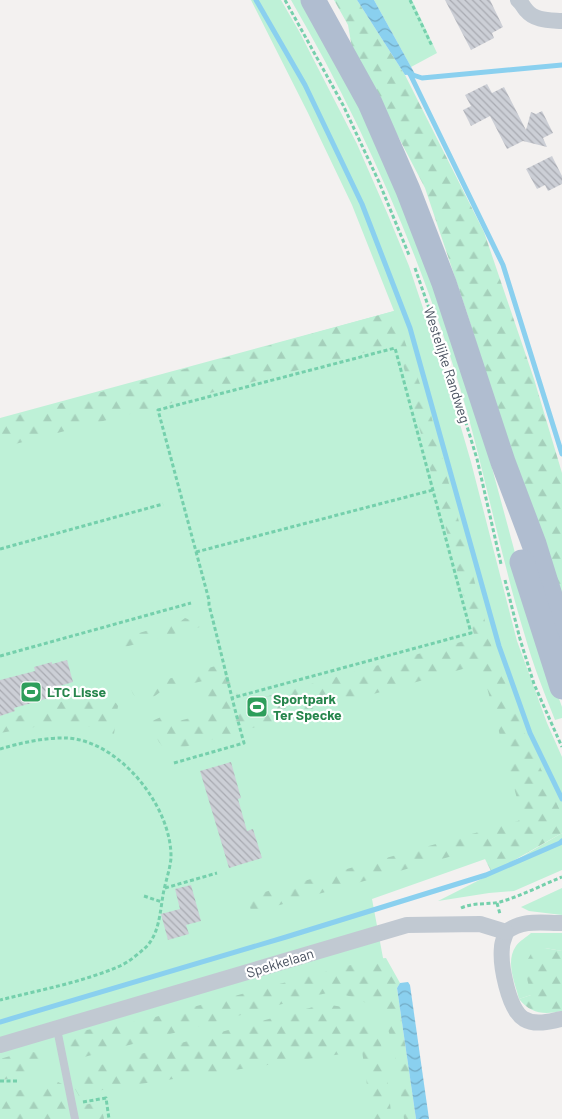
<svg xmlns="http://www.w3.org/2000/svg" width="562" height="1119" font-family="Barlow,sans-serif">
<defs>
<pattern id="forest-firs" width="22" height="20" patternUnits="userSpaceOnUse" patternTransform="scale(1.25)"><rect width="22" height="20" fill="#bef1d7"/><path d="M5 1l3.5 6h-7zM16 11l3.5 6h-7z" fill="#a5d0bb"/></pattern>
<pattern id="water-waves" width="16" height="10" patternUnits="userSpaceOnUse" patternTransform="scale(1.25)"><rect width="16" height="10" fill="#8ad0ef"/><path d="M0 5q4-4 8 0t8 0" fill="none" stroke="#73abc5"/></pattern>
<pattern id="building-back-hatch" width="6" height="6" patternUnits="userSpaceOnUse" patternTransform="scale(1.25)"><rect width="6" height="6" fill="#cccfd6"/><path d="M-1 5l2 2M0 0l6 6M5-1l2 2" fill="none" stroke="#a8aab1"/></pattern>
</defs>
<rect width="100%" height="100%" fill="#f3f1f0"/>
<g fill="#bef1d7">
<polygon points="251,0 281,0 300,33 357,144 388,215 409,266 448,383 471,462 517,641 547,723 562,757 562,832 372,899 395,1022 410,1119 0,1119 0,418 394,311 352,205 308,113"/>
<path d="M291,0H304L386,159L468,379L541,649L562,707V718L555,720C544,692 533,665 525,636C502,561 487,484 466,408C425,265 365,128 291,0Z"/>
<polygon points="374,0 412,0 437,53 411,67"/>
<polygon points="562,833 562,870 514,891 489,893 438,901 499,870"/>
<polygon points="562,888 562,915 529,911 521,907"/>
<path d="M531,933H562V951L545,948L531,995L519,999C515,983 505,962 516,946C519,941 527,937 531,933Z"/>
</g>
<g fill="url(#forest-firs)">
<polygon points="334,0 357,0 405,75 484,232 534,379 562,473 562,620 467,313 425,188 352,48 348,25"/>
<polygon points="394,311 431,415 492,648 524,732 562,815 562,833 492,873 484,857 477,849 255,912 251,910 247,900 250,896 518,821 522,817 482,669 477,665 167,752 159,742 150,724 152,721 161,717 166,724 211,713 206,683 203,681 163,690 152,698 138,699 133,694 131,689 223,664 227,667 240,701 250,701 475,638 435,488 398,345 374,350 0,448 0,420"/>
<polygon points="185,618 201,624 200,627 121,648 118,639 181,621"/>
<path d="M102,695L116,703L118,706L114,734L77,723L52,724L0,733V721L47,708C53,700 64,700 70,705Z"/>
<path d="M545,948L562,951V1011C544,1015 531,1014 519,999L531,995L524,966L532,952Z"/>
<path d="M386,958L400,983L397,988L416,1119H404C400,1093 396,1034 380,1014C370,1002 346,993 331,993C325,993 318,995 312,996L73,1060L69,1046L81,1031L144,1020L373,959Z"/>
<path d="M329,1005C346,1006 366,1014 376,1030C385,1046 389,1098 392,1119H372L362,1051L106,1089L79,1096L75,1089L72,1075L93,1067L313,1007Z"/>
<polygon points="27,1051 40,1053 43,1068 0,1081 0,1059"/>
<polygon points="54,1080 62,1084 69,1119 0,1119 0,1096"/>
<polygon points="101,1102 104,1119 86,1119 83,1105"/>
</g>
<g fill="url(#water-waves)">
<polygon points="357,0 374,0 415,74 405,75"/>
<polygon points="408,982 410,985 429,1119 416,1119 397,988 400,983"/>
</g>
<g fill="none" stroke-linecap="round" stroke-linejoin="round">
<g stroke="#8ad0ef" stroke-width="5">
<polyline points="256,0 305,85 362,204 410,328 499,646 530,733 562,799"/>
<polyline points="410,74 503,265 562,454"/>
<polyline points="410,74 422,78 562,65"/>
<polyline points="0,1022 286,937 486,875 560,843 562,841"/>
</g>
</g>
<g fill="url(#building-back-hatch)">
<polygon points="445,0 490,0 503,27 492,33 494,38 471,50"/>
<polygon points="487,84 492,93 504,87 526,130 531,112 536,114 542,111 553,133 543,138 547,147 523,141 507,149 490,116 471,126 463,110 471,106 465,95"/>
<polygon points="552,156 562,176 562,184 548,191 545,185 537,189 526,169"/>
<polygon points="67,660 73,682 53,688 56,696 14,708 15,711 0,716 0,680 35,671 34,667 52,662 52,664"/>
<polygon points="231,762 241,798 238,799 247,831 253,829 262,858 229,868 200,771"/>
<polygon points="191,885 201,921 186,925 189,934 168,940 161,914 180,909 175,889"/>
</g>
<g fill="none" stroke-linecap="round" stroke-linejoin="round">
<g stroke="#75d0ac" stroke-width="3" stroke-dasharray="4 2.5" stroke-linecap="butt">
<polyline points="285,0 343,105 379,182 409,255"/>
<polyline points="410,0 432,46"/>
<polyline points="415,268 432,317"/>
<polyline points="454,384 477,459 501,564"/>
<polyline points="0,549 163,504"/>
<polyline points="196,552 433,490"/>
<polyline points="505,580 520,639 534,684 562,747"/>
<polyline points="0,656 191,603"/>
<path d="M0,749C20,743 47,737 67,738C120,741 172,807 171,858C170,870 165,883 163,895C160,913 159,935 145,948C138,954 129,962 120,966C83,982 40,990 0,1000"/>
<path d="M174,763L244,743C231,697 221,651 209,605V600L158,410L395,348L471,633L232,698"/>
<polyline points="165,888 217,873"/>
<polyline points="144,896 162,902"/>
<polyline points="497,903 500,914"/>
<path d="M461,908C474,902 487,905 500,902C521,896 542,885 562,877"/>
<polyline points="0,1081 18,1081"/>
<polyline points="83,1102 106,1098 109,1119"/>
</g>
<polyline stroke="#c1c9d2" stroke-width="8" points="57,1029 75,1119"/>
<g stroke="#c1c9d2" stroke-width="16">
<path d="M518,0C522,3 523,7 526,10C535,21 549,20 562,21"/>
<path d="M506,932C505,937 502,942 502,947C500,964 508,1009 524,1019C536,1026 550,1021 562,1019"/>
<path d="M506,932C523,919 542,923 562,923"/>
<polyline points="0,1045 407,925 480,924 506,932"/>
</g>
<g stroke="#b0bdd0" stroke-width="25">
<polyline points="313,0 370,103 408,190 444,283 503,462 534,544 562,634"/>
<polyline points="522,562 562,687"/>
</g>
</g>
<defs>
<g id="stadium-square" transform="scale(1.125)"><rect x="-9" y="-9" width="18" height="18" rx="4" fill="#2e9e5b" stroke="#fff"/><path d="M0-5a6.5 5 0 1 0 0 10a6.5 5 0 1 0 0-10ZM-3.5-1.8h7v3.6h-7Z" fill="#fff"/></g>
</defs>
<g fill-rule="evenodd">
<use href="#stadium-square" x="31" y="692"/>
<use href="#stadium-square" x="257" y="707"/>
</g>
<g text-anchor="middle" stroke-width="4.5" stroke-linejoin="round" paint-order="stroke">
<g font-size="14" fill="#48515f" stroke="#fff">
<text transform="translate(447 365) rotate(72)" y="5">Westelijke Randweg</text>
<text transform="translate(280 963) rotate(-17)" y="5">Spekkelaan</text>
</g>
<g font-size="14" font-weight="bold" fill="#27864d" stroke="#fff" text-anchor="start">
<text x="47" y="697">LTC Lisse</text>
<text x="273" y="704">Sportpark<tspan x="273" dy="16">Ter Specke</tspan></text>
</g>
</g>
</svg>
